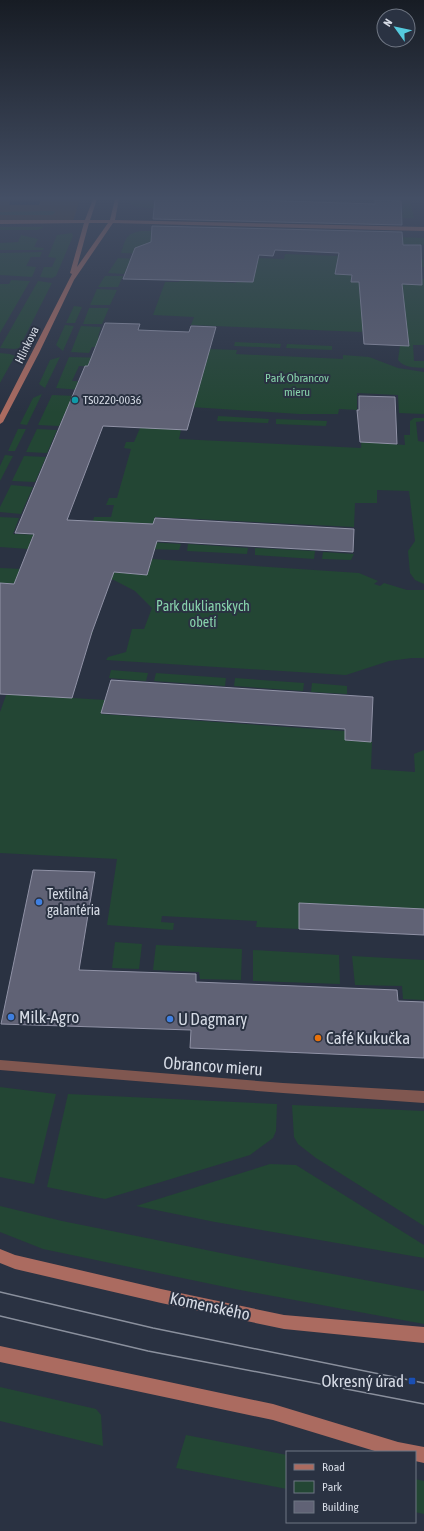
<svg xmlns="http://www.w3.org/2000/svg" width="424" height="1531" font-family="'Asap Condensed',sans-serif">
<rect width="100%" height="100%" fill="#2a3242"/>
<polygon fill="#443728" points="0,199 80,199 73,221 0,222"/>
<g fill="#234634">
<path d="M130,199H154L153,205H181C163,208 147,211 130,204Z"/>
<polygon points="398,199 410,200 414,218 384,217 383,213 403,214 402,201"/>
<polygon points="51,211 56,212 52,215 0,215 0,212"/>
<polygon points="0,227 44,227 38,230 0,230"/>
<path d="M141,231H158L157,240L141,246L153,254L121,253C126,239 125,234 141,231Z"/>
<polygon points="72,233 73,236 56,276 52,278 40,277 44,267 52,267 56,258 48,257 57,235"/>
<polygon points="21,235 38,239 34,247 44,248 43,250 0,250 0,243 18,242"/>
<polygon points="397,237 424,238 424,245 396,244"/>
<polygon points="42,252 40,257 31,257 26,266 36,267 32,277 0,275 0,253"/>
<path d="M285,254L423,259L424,267L337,263L336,274L351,275V282L422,284V279H424V345H413L414,361H424V368C415,367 404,368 398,360L400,345L363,327L362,332L191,325L194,317L153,315L165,282H179L184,268L200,281L236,283V282H253L257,258L284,259Z"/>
<polygon points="118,258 179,261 178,267 128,265 124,274 108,273"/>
<polygon points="105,276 123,276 118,287 98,287"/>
<polygon points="11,280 30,281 0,333 0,284 9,284"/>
<polygon points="38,281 52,283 19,348 14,349 0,348"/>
<polygon points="97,289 117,290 110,305 90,305"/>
<polygon points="74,306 82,307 75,323 66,323"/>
<polygon points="89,308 109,308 102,324 83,324"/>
<polygon points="65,325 74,326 63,351 56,345"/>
<polygon points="81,326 101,327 98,337 124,338 111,347 92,347 89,353 71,352"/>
<polygon points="235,342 281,344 280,348 234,346"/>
<polygon points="287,344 332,346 332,350 286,348"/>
<polygon points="207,349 237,350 236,354 343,359 343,355 369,357 398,368 424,372 424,414 399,413 398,395 357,393 357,410 339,409 338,414 299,414 191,407"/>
<polygon points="0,353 10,354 15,356 0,383"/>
<polygon points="60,357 45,388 39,384 50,360"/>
<polygon points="69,357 109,358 109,367 79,366 72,381 93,382 81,390 56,388"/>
<polygon points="42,394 27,425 20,424 33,398"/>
<polygon points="52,395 101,397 64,415 59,426 38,425"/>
<polygon points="218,416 269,419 268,423 217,421"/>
<polygon points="414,418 424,418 424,421 416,422 418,441 424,442 424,584 415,580 410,573 408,551 415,541 409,491 377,490 377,503 355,503 354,527 155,517 153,524 93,521 94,517 111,517 114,505 106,505 109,498 117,498 131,449 124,448 126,442 134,442 140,428 183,421 179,439 361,448 362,432 364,442 405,445 404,435 410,435 410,421"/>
<polygon points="276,419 327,421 326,426 276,424"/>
<polygon points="18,429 26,429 15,451 8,451"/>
<polygon points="37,429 57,430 47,453 26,452"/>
<polygon points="5,455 13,456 0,481 0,466"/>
<polygon points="24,456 46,457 35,482 12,481"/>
<polygon points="11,485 33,487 21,514 0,512 0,507"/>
<polygon points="0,517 19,518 13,534 47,535 46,537 32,537 28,549 0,547"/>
<polygon points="148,542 181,544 179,550 146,549"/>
<polygon points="188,544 248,548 247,554 187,551"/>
<polygon points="255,548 315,551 314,559 255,555"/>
<polygon points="323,552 354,554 351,560 322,559"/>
<polygon points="152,559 359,573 378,581 374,584 380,586 384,583 407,590 424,590 424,658 412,658 389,661 346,675 106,660 108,657 126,652 132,629 144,629 152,608 135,591 110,578 89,577 71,631 93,632 91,635 41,632 41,630 0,628 1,616 21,616 24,612 63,614 72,588 32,585 38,572 42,570 94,574 110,578 112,572 147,575"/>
<polygon points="0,568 23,569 21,584 0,583"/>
<polygon points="111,670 148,673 146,681 109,678"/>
<polygon points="14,673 24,695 105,700 101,714 345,731 345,740 372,742 371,769 415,772 414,754 424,750 424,909 299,903 299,929 256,927 257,921 162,916 161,922 174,923 173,930 107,925 117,859 0,853 0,712"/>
<polygon points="156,673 226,678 225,686 154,681"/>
<polygon points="235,678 304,683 303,691 234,686"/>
<polygon points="312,683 347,686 347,694 311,692"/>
<polygon points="115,942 142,944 139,969 112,968"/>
<polygon points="156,945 242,949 241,980 200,979 199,972 153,970"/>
<polygon points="253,950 339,955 340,984 253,981"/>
<polygon points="352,956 424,960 424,1000 403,999 402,986 355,985"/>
<polygon points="0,1087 56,1094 34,1184 0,1177"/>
<polygon points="68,1094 277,1104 276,1131 273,1138 250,1155 105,1199 47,1187"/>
<polygon points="292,1105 424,1111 424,1226 316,1158 298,1144 294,1137"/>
<polygon points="270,1164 296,1165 424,1245 424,1258 215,1222 136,1206"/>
<polygon points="0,1206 62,1221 241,1257 424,1291 424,1324 235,1289 43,1249 0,1232"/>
<polygon points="0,1387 96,1409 101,1415 103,1446 0,1421"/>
<polygon points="186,1435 287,1455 287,1489 176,1468"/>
<polygon points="415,1479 424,1481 424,1514 415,1512"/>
</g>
<polygon fill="#011734" points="11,199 41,199 39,205 9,205"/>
<g fill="#606275" stroke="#9092a6">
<polygon points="155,199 223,199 375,204 375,200 401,201 402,225 153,219"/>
<polygon points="152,226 402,232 403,245 421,245 422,285 402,284 409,346 364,344 359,282 351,282 352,275 335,274 339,253 275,250 273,256 259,255 253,282 123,279 135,248 151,242"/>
<polygon points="105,323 140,324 138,330 189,332 191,326 216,327 187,430 103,426 67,520 153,524 155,518 354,529 353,552 157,541 147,575 114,572 92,632 72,698 0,694 0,583 14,584 34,534 15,533 85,366 88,366"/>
<polygon points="359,396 395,397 397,444 360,442 357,410 359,410"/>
<polygon points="111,680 373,697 371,742 345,740 345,729 101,713"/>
<polygon points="33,870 95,872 79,970 196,974 196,982 397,990 398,1001 424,1002 424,1058 190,1048 191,1030 1,1024"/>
<polygon points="299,903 424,909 424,935 299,929"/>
</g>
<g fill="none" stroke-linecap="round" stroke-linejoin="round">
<polygon fill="#805750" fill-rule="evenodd" points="0,1060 283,1083 424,1091 424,1103 283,1093 0,1070"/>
<g fill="#ab6b60" fill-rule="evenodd">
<path d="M93,199H97L90,220H110L115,199H119L115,220L424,227V231L113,223L74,280L39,353L3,422L0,424V415L72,274L70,273L84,223L0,224V220H85ZM89,223H108L77,267Z"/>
<polygon points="0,1249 15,1255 161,1289 284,1315 424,1327 424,1343 284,1329 161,1303 15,1269 0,1263"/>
<polygon points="0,1346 273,1404 398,1442 424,1447 424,1463 415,1461 415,1452 378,1452 273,1420 0,1362"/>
</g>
<g stroke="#8a909d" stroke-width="1.5">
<polyline points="0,1292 153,1328 424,1383"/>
<polyline points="0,1316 148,1351 424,1404"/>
</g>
</g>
<linearGradient id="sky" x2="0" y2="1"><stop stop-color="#171c24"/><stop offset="0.48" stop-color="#444f65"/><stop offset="1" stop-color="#444f65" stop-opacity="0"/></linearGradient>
<rect width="424" height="413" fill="url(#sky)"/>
<circle fill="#0f9aa8" stroke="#2a3242" stroke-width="1.5" cx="75" cy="400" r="4"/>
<g fill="#3f7fe0" stroke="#2a3242" stroke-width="1.5">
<circle cx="39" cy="902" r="4"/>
<circle cx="11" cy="1017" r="4"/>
<circle cx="170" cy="1019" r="4"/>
</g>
<circle fill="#e8710a" stroke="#2a3242" stroke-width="1.5" cx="318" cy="1038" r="4"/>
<rect fill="#1a4fb4" stroke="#2a3242" stroke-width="1.5" x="408" y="1377" width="8" height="8" rx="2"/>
<g text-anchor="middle" stroke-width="4" stroke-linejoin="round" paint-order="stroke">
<g font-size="12" fill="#d6dbe5" stroke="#2a3242">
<text transform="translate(27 345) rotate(-64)" y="4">Hlinkova</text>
</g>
<g font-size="12" fill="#87d2ab" stroke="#2a3242">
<text x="297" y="382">Park Obrancov<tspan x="297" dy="14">mieru</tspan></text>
</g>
<g font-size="12" fill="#d6dbe5" stroke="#2a3242" text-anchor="start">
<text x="83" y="404">TS0220-0036</text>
</g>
<g font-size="14" fill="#87d2ab" stroke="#2a3242">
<text x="203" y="611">Park duklianskych<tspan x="203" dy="16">obetí</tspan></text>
</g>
<g font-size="14" fill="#d6dbe5" stroke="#2a3242" text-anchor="start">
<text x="47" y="899">Textilná<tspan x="47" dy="16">galantéria</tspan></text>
</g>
<g font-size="17" fill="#d6dbe5" stroke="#2a3242" text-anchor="start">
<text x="19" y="1023">Milk-Agro</text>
<text x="178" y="1025">U Dagmary</text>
<text x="326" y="1044">Café Kukučka</text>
<text x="404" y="1387" text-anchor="end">Okresný úrad</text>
</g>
<g font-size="17" fill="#d6dbe5" stroke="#2a3242">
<text transform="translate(213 1066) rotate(4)" y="6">Obrancov mieru</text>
<text transform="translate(210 1306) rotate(12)" y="6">Komenského</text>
</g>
</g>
<rect x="286" y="1451" width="130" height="72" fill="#2a3242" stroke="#6f7683"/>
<rect x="294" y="1464" width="20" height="6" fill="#ab6b60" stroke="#6f7683"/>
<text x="322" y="1471" font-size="12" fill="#d6dbe5">Road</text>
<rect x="294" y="1481" width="20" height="12" fill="#234634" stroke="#6f7683"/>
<text x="322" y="1491" font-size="12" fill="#d6dbe5">Park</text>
<rect x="294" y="1501" width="20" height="12" fill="#606275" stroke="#6f7683"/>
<text x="322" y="1511" font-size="12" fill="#d6dbe5">Building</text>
<g transform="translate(396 28) rotate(303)"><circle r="19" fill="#2a3242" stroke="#6f7683"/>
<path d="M0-3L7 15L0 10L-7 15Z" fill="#55cade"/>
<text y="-6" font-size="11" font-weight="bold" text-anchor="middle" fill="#d6dbe5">N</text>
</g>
</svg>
